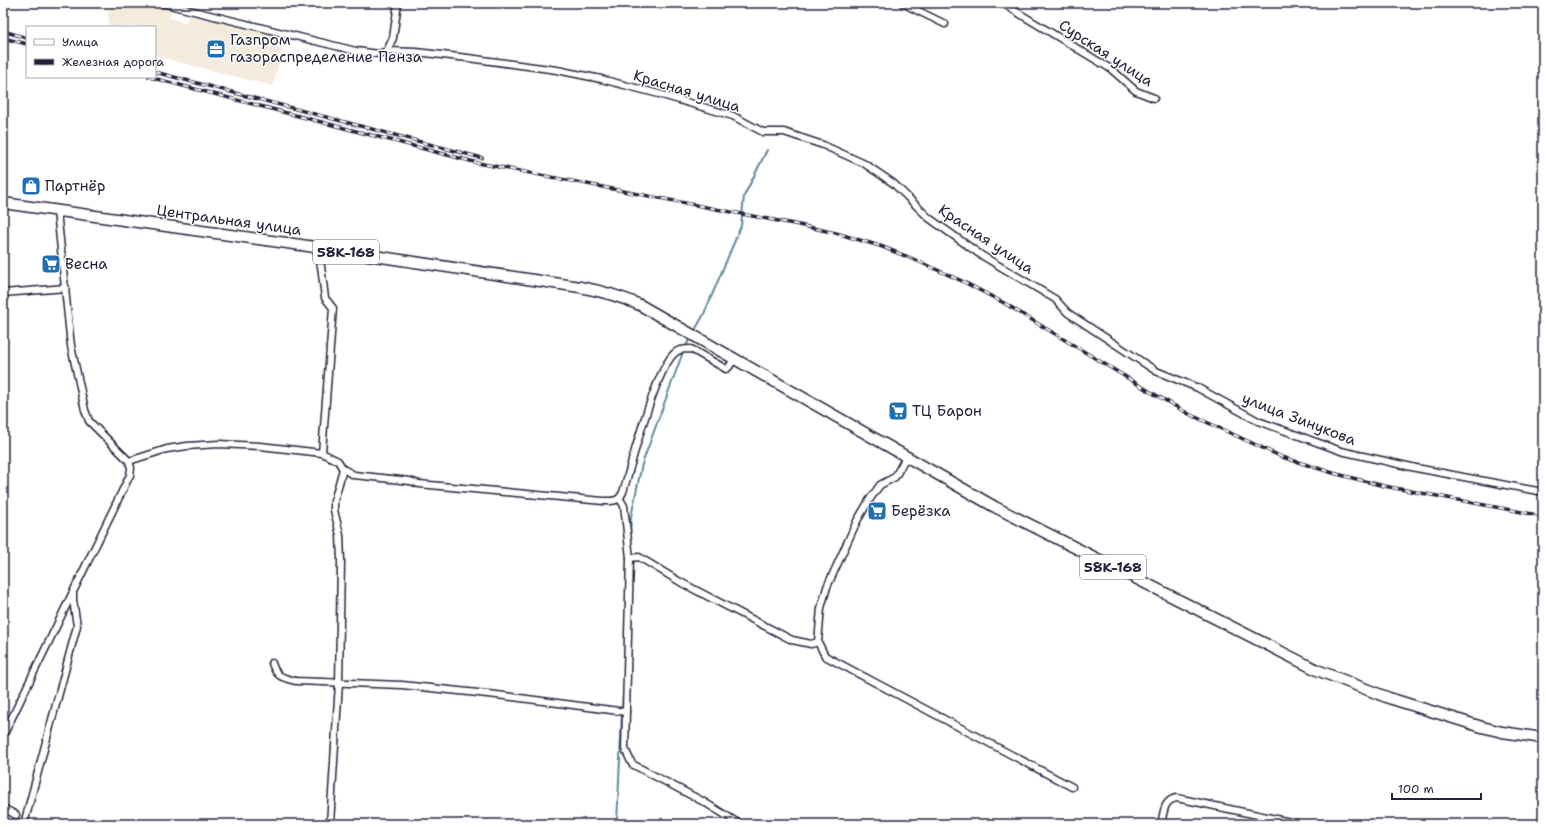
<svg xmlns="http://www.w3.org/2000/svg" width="1546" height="827" font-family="'Shantell Sans',sans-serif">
<rect width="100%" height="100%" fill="#fff"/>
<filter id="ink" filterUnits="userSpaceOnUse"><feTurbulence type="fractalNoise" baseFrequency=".025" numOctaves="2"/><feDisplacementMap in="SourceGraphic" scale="8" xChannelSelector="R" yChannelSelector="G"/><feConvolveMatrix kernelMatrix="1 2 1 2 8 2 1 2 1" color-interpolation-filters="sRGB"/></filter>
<g filter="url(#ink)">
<polygon fill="#f4ebdd" points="119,3 145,3 171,10 169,18 186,23 188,14 285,39 273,86 155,56 155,27 109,27 108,14 110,6"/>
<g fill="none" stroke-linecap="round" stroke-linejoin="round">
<g stroke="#5c8b9d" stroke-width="2">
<polyline points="694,332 704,314 741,226 744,196 767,150"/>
<polyline points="685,348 690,338"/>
<polyline points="630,535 631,517 642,464 683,352"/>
<polyline points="617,824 623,693"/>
</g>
<g stroke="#22223b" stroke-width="9">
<g id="minor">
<polyline points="161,3 356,51 379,54 387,51 416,52 468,58 557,70 601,79 659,94 733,116 763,132 784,132 823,145 865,164 893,183 929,218 981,255 1055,299 1068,313 1156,371 1198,388 1258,421 1341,451 1416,468 1543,492"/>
<polyline points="902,3 945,24"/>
<polyline points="1002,3 1111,69 1136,91 1154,98"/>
<polyline points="387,51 393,38 398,3"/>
<polyline points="315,247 321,266 325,298 333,308 322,453"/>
<polyline points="3,293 66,288"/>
<path d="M129,461L167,449L187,446L219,444L260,446L322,453L338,461L343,469L354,475L410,481L419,484L603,501C613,501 619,502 623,492C631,466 656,366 676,352C680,349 686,349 691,349L726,369L729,367L734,359"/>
<polyline points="620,499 624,506 630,558 625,749 632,764 704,802 740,824"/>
<polyline points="630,558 639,557 682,583 792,640 811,644 818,642 821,608 827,587 857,521 870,499 880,485 895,477 906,457"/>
<polyline points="818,642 825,656 1072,787"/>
<path d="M272,663C276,677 283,678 296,681L402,685L497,695L626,712"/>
<polyline points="3,736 72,594"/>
<polyline points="3,808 16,815"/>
<polyline points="24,824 77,626 73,600 73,592 130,475 131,468 129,461 89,421 85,410 71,346 57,211"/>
<polyline points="330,824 339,683 341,561 340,535 334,510 334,501 343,469"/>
<path d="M1161,824C1164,813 1163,800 1177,798L1300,824"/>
</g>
</g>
<g stroke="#22223b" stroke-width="13">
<path id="primary" d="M3,203L315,247L580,287C601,291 620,296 640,305L995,507L1317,670L1389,698L1482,727L1502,732L1543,738"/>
</g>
<use href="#minor" stroke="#fff" stroke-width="6"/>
<use href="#primary" stroke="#fff" stroke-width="10"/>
<g stroke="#22223b" stroke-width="3.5">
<g id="rail">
<polyline points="3,4 11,3"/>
<polyline points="3,31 27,38"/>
<polyline points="3,38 27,44"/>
<polyline points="155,72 482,158"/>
<polyline points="149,77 478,163 794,224 836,233 880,246 913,259 962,281 1004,303 1149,391 1189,414 1282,457 1333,473 1384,486 1543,516"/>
</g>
</g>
<use href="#rail" stroke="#fff" stroke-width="2" stroke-dasharray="6" stroke-linecap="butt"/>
</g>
</g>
<defs>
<g id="office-square" transform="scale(1)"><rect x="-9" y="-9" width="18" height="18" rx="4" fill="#1f6fb2" stroke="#fff"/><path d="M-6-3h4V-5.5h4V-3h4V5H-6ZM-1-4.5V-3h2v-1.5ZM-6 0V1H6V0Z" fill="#fff"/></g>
<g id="shop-square" transform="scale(1)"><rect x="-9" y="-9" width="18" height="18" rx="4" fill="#1f6fb2" stroke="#fff"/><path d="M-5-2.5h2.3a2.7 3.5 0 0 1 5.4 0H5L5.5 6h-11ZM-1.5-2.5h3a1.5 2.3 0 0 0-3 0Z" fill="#fff"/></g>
<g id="supermarket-square" transform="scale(1)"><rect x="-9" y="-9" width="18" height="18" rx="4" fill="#1f6fb2" stroke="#fff"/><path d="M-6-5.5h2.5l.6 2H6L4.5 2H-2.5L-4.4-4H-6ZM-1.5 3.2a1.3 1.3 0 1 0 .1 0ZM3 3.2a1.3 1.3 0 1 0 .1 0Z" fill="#fff"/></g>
</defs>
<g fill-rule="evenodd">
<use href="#office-square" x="216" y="49"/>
<use href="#shop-square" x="31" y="186"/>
<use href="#supermarket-square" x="51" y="264"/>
<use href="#supermarket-square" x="898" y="411"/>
<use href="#supermarket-square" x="877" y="511"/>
</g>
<g text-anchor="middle" stroke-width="3" stroke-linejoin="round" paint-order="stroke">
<g fill="#fff" stroke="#646476" stroke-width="1">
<rect x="313" y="240" width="66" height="24" rx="3"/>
<rect x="1080" y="555" width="66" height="24" rx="3"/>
</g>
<g font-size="14" font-weight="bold" fill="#22223b">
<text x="346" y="257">58К-168</text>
<text x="1113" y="572">58К-168</text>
</g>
<g font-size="15" fill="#22223b" stroke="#fff" text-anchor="start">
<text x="230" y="45">Газпром<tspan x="230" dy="17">газораспределение Пенза</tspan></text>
<text x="45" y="191">Партнёр</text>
<text x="65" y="269">Весна</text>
<text x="912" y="416">ТЦ Барон</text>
<text x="891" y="516">Берёзка</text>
</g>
<g font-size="15" fill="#22223b" stroke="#fff">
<text transform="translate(1106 53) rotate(33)" y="5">Сурская улица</text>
<text transform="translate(687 91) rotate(17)" y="5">Красная улица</text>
<text transform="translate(229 220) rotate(8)" y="5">Центральная улица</text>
<text transform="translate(986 239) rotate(34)" y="5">Красная улица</text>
<text transform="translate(1299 419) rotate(21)" y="5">улица Зинукова</text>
</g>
</g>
<rect width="1546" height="827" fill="none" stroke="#fff" stroke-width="16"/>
<rect x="8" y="8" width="1530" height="811" fill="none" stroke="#22223b" stroke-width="1.5" filter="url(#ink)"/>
<rect x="26" y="26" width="130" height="52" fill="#ffffff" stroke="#a7a7b1"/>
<rect x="34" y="39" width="20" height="6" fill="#ffffff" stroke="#a7a7b1"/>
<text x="62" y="46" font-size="12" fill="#22223b">Улица</text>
<rect x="34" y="59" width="20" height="6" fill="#22223b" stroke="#a7a7b1"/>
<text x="62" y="66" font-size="12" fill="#22223b">Железная дорога</text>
<path d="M1392 793v6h89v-6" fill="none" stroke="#22223b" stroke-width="2"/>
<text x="1398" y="793" font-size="12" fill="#22223b" stroke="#ffffff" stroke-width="3" paint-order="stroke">100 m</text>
</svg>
